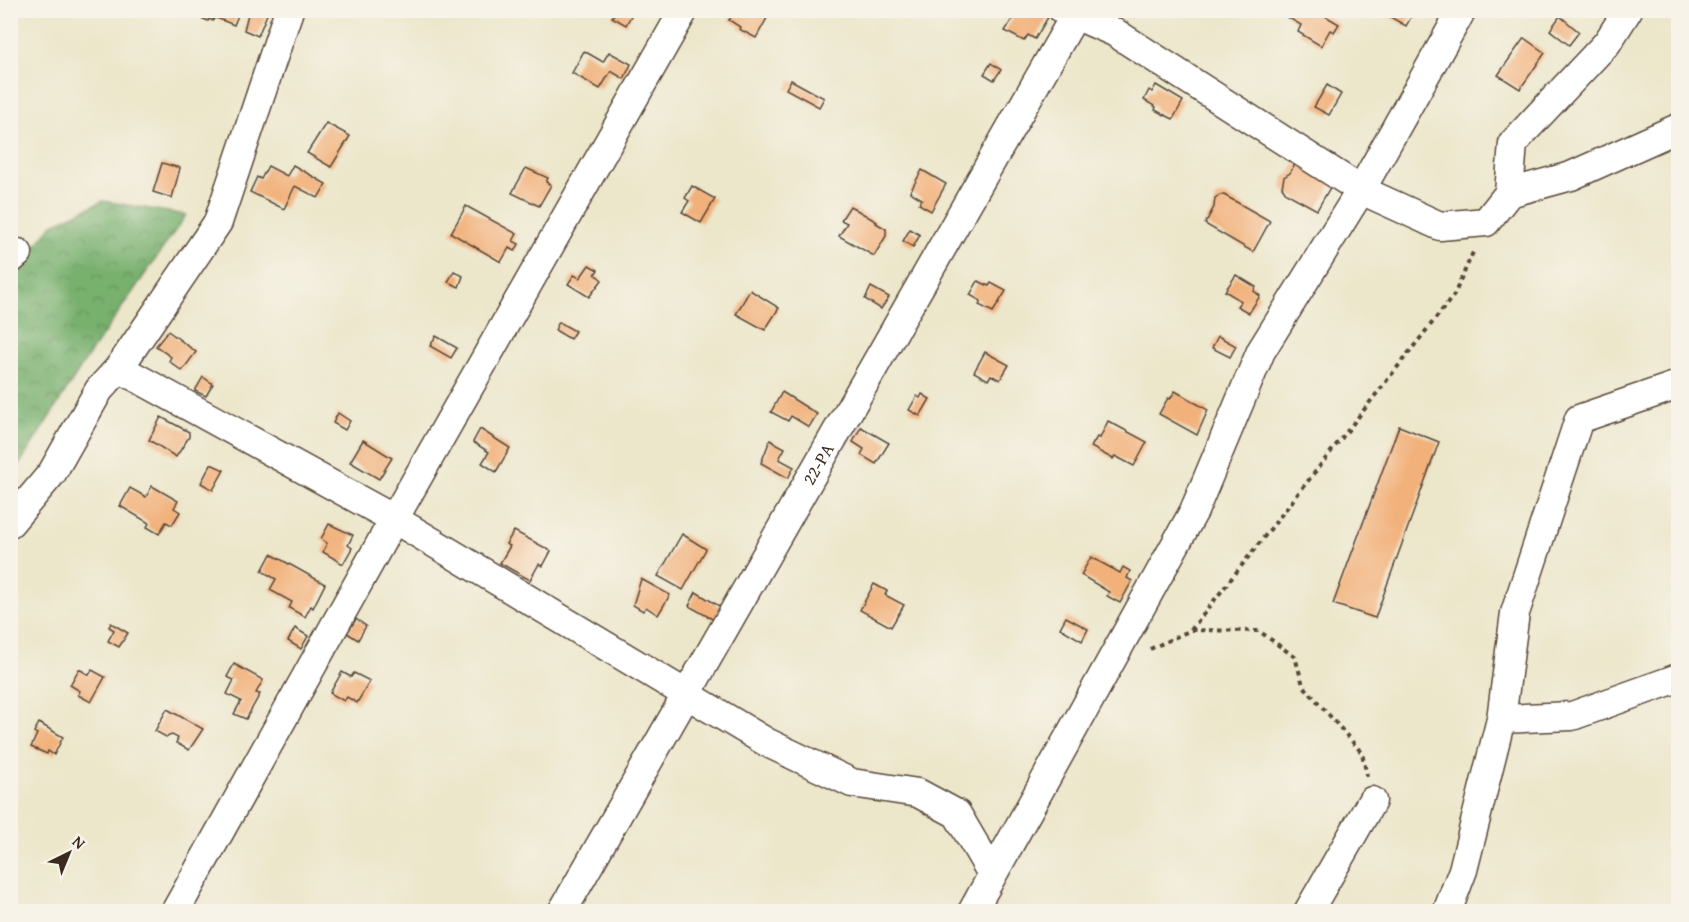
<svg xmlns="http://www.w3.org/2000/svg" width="1689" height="922" font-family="'Gentium Book Plus',serif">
<defs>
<pattern id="forest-crowns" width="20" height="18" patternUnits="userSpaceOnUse" patternTransform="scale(1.5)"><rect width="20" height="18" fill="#78b06e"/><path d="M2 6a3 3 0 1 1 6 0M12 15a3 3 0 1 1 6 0" fill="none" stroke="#648f5a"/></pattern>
</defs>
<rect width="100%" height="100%" fill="#f7f3e8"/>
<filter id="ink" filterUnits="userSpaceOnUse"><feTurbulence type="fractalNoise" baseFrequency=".0167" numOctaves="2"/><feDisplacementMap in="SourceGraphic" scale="12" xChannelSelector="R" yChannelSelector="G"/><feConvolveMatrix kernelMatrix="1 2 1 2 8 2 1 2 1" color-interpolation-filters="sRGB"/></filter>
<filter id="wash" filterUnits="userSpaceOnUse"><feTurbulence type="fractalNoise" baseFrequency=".008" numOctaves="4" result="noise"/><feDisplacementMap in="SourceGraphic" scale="24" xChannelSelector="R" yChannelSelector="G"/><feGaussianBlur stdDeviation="1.35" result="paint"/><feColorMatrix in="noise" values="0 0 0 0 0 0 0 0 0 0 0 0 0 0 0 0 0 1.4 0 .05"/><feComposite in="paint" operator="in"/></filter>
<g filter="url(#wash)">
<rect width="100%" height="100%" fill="#ece6ca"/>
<polygon fill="url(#forest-crowns)" stroke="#5a6d46" stroke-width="1.5" points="103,201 186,215 86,359 11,478 11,276 53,224"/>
<g id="blocks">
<g fill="#f2b17a">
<polygon points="196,10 234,10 239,13 234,25 214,17 213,21 209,19 208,21 194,15"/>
<polygon points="249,10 268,12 258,36 244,30"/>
<polygon points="609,10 634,10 626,25 612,17 615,13"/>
<polygon points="735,10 765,10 763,16 767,18 756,38 739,29 740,27 729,20"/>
<polygon points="1010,10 1048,10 1050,14 1035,39 1028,35 1024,41 1005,31 1013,18 1008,15"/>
<polygon points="1290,10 1315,10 1339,24 1334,32 1330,30 1321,46 1298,32 1301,25 1287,17"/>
<polygon points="1378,10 1415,10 1406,26"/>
<polygon points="1560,16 1579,32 1569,45 1550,30"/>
<polygon points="1524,38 1545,53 1520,89 1498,75"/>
<polygon points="584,51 603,62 609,52 631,64 624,79 611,71 600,89 572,73"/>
<polygon points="991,63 1001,70 994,80 984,74"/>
<polygon points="791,80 824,98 819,107 786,89"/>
<polygon points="1156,85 1183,101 1173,119 1155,110 1156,107 1144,100 1149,90 1152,92"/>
<polygon points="1327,85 1341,94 1329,115 1314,107"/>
<polygon points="326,123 350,136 331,167 307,153"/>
<polygon points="1296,162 1332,184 1317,210 1286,193 1282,187 1284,177 1290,173"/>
<polygon points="162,163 180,168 172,198 153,192"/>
<polygon points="293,165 326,184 318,198 295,186 284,209 250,192 257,177 261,179 268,166 287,176"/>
<polygon points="526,168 548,178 546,182 551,185 539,206 512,193"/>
<polygon points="922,170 946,184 931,211 919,204 922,199 910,192"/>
<polygon points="692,186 715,199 701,223 682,212 689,201 685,198"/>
<polygon points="1224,195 1270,221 1253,252 1205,224 1214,207 1215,198 1220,195"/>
<polygon points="466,206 517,234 513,241 519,244 515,251 509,248 501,262 451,233"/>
<polygon points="850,206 877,222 876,223 886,229 886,236 874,256 839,236 847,223 841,220"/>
<polygon points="910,229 920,235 913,247 903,241"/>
<polygon points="589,265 598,270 595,274 602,280 589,297 568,284 574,275 580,278"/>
<polygon points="454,271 463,276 459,287 448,282"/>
<polygon points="1236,275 1256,287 1254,291 1260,296 1249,313 1237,306 1241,301 1225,291"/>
<polygon points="978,281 989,286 991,283 1006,291 993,312 979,305 981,301 970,295"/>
<polygon points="871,287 889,297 881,309 865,299"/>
<polygon points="750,290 779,308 765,330 736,314"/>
<polygon points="559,322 575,331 570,339 555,330"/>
<polygon points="168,331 196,352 182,371 169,361 171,357 156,346"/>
<polygon points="436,336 457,348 451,358 430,346"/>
<polygon points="1218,336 1236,346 1230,357 1212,348"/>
<polygon points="985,352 1009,365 1000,380 991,375 988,380 974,372"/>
<polygon points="203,377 213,384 206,396 195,391"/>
<polygon points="1175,391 1208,410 1197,435 1159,414 1168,398 1170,399"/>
<polygon points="782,392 817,414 809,427 791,416 788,421 771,412"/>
<polygon points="922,394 930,399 920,416 909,410 917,396 920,398"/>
<polygon points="338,413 350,421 345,430 333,423"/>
<polygon points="161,417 189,432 189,437 176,457 149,440"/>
<polygon points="1108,421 1147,442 1134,466 1115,456 1113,459 1091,447 1097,437 1100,438"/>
<polygon points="1399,426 1439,442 1375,618 1333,604"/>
<polygon points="861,427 889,443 876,464 861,455 864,449 853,442"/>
<polygon points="480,429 510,448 496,472 482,463 489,452 473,442"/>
<polygon points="363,440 392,458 379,479 350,462"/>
<polygon points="770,440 785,448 779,459 794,467 788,478 761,463"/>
<polygon points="211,464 224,470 213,490 201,483"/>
<polygon points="152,486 178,501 174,508 180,512 172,525 166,522 159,534 147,527 149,523 120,506 130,488 146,497"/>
<polygon points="329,524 353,535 348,545 352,548 343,564 323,552 327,543 321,539"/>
<polygon points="514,531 551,551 543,566 539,564 530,580 500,563 510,546 506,544"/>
<polygon points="682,534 706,549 683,590 658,576"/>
<polygon points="271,554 325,584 313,608 311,606 305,617 289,608 292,602 270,590 276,579 262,571"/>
<polygon points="1091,557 1120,573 1123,567 1130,571 1127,578 1132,581 1120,603 1107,596 1109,592 1081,575"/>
<polygon points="641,579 670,595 658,615 646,607 643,611 633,605"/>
<polygon points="874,584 887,591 885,595 904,605 891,627 860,610"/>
<polygon points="696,592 721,607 714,620 689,606"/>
<polygon points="1066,617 1088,629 1082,641 1060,628"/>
<polygon points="356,619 366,626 358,640 347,633"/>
<polygon points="111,623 128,633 119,647 108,641 114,630 109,627"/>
<polygon points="295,628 308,636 301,649 288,641"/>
<polygon points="234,664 263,680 256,693 260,694 246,719 234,714 241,701 227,694 234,680 227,677"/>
<polygon points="79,669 89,675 92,670 105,677 91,702 78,695 80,691 70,685"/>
<polygon points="342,672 351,677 354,673 370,681 357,703 347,697 344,701 330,693"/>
<polygon points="167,709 203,729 189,750 176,743 178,738 172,735 166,737 155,731"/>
<polygon points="39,723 63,737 54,755 48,751 47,754 31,747 37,734 34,732"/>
</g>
</g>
</g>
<g filter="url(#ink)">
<use href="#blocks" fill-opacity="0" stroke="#564638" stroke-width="1.5"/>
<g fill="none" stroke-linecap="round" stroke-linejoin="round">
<g stroke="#564638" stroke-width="31">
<g id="minor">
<polyline points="1063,10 1114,32 1361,190 1440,226 1486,222 1509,193 1571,176 1678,128"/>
<polyline points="1509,193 1513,143 1607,43 1628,10"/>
<polyline points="10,260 18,253"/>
<polyline points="119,368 394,519 768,743 852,783 918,793 957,814 992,874"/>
<polyline points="10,523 52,473 99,390 119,368 218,222 289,10"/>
<polyline points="1501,719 1572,716 1678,678"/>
<polyline points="175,912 394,519 684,10"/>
<path id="s1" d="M562,912L1078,10"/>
<polyline points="972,912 1194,511 1261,351 1361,190 1462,10"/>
<polyline points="1308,912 1372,801"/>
<polyline points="1447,912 1463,870 1501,719 1515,613 1579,419 1678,385"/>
</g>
</g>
<g stroke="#564638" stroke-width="4" stroke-dasharray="4.5 4.5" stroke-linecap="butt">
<polyline points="1191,630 1259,631 1295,657 1303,685 1362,753 1367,776"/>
<polyline points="1150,649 1191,630 1454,295 1474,250"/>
</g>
<use href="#minor" stroke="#fff" stroke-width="28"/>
</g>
</g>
<g text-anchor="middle" stroke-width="4.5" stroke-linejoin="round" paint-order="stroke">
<g font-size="18" fill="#3b2a1e" stroke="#f7f3e8">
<text dy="6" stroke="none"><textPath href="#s1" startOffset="516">22-РА</textPath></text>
</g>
</g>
<rect width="1689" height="922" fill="none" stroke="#f7f3e8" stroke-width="36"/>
<g transform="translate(69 853) rotate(43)" stroke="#f7f3e8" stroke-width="4.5" paint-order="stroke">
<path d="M0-4.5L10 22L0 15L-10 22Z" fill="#3b2a1e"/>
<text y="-9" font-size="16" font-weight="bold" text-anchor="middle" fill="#3b2a1e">N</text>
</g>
</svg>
